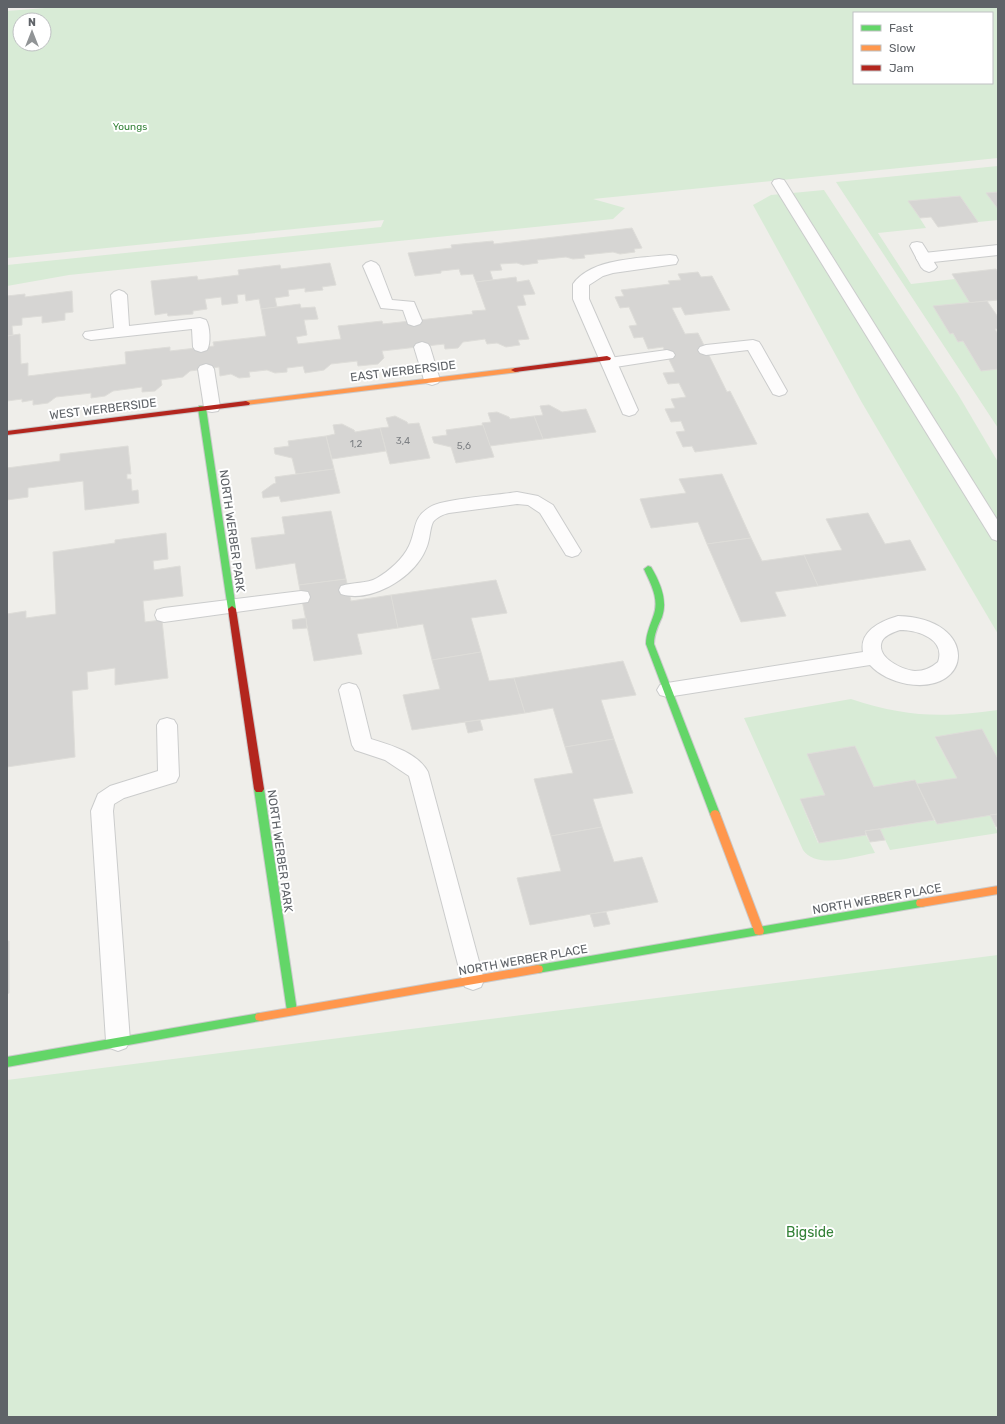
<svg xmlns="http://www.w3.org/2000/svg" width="1005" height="1424" font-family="Rubik,sans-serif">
<rect width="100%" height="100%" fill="#efeeea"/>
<g fill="#d8ebd6" fill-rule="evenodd">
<path d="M58,7H998V158L593,199L625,208L613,219L69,275L7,286V265L381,227L384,220L7,258V11ZM854,13H992V83H854ZM20,20H44V44H20Z"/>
<polygon points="998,166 998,192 986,193 998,209 998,220 978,222 960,196 909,201 926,228 878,233 911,284 955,279 970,303 950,334 953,333 958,342 963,341 981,371 998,369 998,428 836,182"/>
<polygon points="824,190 959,396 998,462 998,634 861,401 753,205 771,195"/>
<path d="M851,699C906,717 941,718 998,710V759L982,729L935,738L957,778L917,784L914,780L874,787L855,746L807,754L825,795L800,800L818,843L866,835L875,853C854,856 817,870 803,850L744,718Z"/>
<polygon points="990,815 998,833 890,850 880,829 934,820 937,824"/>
<polygon points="998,955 998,1417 7,1417 7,1080"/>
</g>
<g fill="#d6d5d3" stroke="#deddd9">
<polygon points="998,192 998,209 986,193"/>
<polygon points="960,196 978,222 938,227 931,217 920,218 908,201"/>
<polygon points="632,228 642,248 634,249 635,252 620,254 613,252 584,255 585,258 573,259 566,257 537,260 538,263 523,265 517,263 500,264 502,270 490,271 493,280 476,282 473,274 461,275 459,269 441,271 441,273 415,276 408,253 452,248 451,245 493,241 494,244"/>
<polygon points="330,263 336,285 322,287 323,290 305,292 305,288 288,290 289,296 275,298 277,307 261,309 259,299 246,301 245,294 237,295 238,303 222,305 221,297 205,299 207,309 193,311 193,314 168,316 167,313 155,315 151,281 197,276 198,280 239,275 238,270 280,265 281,269"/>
<polygon points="996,269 998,272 998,300 987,301 970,303 952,274"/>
<polygon points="698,272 701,277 712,276 730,310 685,315 681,307 672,308 685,334 698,333 727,392 730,391 757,444 695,452 692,446 683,447 676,432 685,431 681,421 671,422 665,409 675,408 671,399 686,397 679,383 668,384 663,373 675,372 663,347 648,349 643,337 634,338 629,326 637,325 629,307 620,308 615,297 624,296 621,290 670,284 668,281 681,280 678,274"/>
<polygon points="516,277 517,282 529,280 535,294 523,295 526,305 517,306 529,339 518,340 520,345 506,347 497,343 487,344 485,339 463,342 458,348 445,349 444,344 382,351 384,358 378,364 358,366 357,361 331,364 324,370 305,373 303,366 287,368 287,372 275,373 267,370 249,372 250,377 239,378 231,374 220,376 219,367 190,371 183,377 161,380 162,385 155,391 142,392 142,387 113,391 105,396 91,398 91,393 56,397 48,403 33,405 33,400 22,402 22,399 7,401 7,336 20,334 21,364 28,363 28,376 126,364 125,352 170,347 170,351 214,346 213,342 266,336 261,309 300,304 301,308 315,307 318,319 304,320 307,335 296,337 298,344 341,339 338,326 382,321 383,324 473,314 472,311 486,310 476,282"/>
<polygon points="72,291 73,312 65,313 65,320 42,323 42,316 22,318 22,325 12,326 13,335 7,336 7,296 25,294 25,297"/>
<polygon points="987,301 998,317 998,329 995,329 998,334 998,369 981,371 963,341 958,342 953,333 950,334 933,306"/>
<polygon points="549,405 562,412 586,409 596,432 543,439 534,416 543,415 540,406"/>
<polygon points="497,412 509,417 510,419 534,416 543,439 490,446 482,423 491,422 488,413"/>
<polygon points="395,416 407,422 408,424 419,423 430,458 390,464 380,428 389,427 386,418"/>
<polygon points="342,424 354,430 355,432 380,428 386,451 332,459 326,436 335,434 333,425"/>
<polygon points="483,425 494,457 456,463 451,447 434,443 432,437 447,435 446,430"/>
<polygon points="326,436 334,469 296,474 292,458 275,454 274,448 289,446 288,441"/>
<polygon points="128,446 131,474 127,474 127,479 131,479 132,491 138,490 139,503 85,510 83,481 28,488 28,497 7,500 7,468 60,461 60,454"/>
<polygon points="334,469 340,493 281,502 279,496 263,498 262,492 273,484 276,483 275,477"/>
<polygon points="722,474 751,538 707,544 698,522 651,528 640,499 686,493 679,479"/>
<polygon points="331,511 346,579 299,585 295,563 256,569 251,538 285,534 282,517"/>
<polygon points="868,513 885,544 910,540 926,570 818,586 804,555 842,550 826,519"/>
<polygon points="166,533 168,559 153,561 154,570 180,566 183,596 143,601 145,622 162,620 168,678 115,685 115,668 87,672 88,689 72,691 75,757 7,767 7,614 26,611 26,618 56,614 53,552 115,543 115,540"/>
<polygon points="751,538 762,561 804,555 818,586 775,592 786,616 741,622 707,544"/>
<polygon points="346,579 351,601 391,595 398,628 357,634 362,654 314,661 299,585"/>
<polygon points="496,580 507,613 471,618 481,652 432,660 423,624 398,628 391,595"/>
<polygon points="306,618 307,628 293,629 292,620"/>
<polygon points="481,652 489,681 514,678 525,713 412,730 403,695 440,689 432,660"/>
<polygon points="623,661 636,695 601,700 614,739 565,747 553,708 525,713 514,678"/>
<polygon points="480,720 483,730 468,733 465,722"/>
<polygon points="982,729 998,759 998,814 937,824 917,784 957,778 935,737"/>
<polygon points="614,739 633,793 593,799 602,827 551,836 534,779 573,773 565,747"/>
<polygon points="855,746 874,787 915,780 934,820 865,831 866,835 819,843 800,799 825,795 807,754"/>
<polygon points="998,814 998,826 996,827 990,815"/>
<polygon points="602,827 614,862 642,857 658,902 530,925 517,878 561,871 551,836"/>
<polygon points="880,829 885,840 870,842 865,831"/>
<polygon points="606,912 610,924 594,927 590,914"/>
<polygon points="7,941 9,941 9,993 7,994"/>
</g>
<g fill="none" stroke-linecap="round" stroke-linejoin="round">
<g stroke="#cbcccc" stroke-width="2">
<g id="lane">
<polygon points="779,179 784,180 786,183 998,521 998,541 992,539 772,183 774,180"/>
<polygon points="917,242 922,243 924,246 937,267 934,270 929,272 924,270 921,267 910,246 912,243"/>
<polygon points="371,261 376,263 379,266 392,300 414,302 422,321 420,324 414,326 408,324 403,310 381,308 363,266 366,263"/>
<path d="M119,290L124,292L127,295L129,326L200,318L206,320C210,326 211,344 207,350L201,352L195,350L193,347L192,329L91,340L85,338L83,335L85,332L114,328L111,295L114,292Z"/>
<polygon points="753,340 759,342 761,345 787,391 785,394 779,396 773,394 748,350 706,355 700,353 698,350 700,347 706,345"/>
<polygon points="422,342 428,344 430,347 440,380 438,383 432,385 426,383 424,380 414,347 416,344"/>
<polygon points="667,350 673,352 675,355 673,358 609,368 603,366 601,363 603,360 609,358"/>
<polygon points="206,364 212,366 214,369 220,407 218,411 212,412 206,411 204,407 198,369 200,366"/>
<path d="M517,492L538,496L553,505L581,551L578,555L572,557L566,555L540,513L528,505L517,504L449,513C444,514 437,517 433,522C430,528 430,537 428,543C427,547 425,551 423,555C409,580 370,603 341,594L339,590L341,586C353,582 367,584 377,578C389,571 403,559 409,546C417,529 412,518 430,507C442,499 499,495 517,492Z"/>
<polygon points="301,591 308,592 310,597 308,602 164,622 157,620 155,615 157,610 164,608"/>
<path d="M898,616C979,618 974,695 907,684C893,681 879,675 870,665L667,697L660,695L657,690L660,685L667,683L863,652C859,631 881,621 898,616ZM900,630C918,630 946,639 938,662C931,668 924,671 915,671C903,670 875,658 882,641C885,635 894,632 900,630Z"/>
<path d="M349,683L356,685L359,690L371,739C391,745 418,753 428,772L484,980L481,987L473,990L465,987L462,980L409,776L385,760L355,750L352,745L339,690L342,685Z"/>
<polygon points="167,718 174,720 177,725 179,776 176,782 124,798 114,804 113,811 130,1041 126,1048 118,1051 110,1048 106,1041 91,811 98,794 110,786 158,771 157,725 160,720"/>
</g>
</g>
<g stroke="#cbcccc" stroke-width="2">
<g id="street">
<polygon points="998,245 998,255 924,263 918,261 916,258 918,255 924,253"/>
<path d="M670,255L676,256L678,260L676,264L613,273L603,276L589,285V299L638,410L635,414L629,416L623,414L573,299V284C591,258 641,258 670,255Z"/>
</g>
</g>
<g stroke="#cacacb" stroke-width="2">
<g id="fast">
<polygon points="199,406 202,406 206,408 236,609 232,612 228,609 198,408"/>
<path d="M648,566L651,567C660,582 668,600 662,617C658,626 654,634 654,644L720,814L718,817H712L710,814L646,644C646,634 650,626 653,617C660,599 651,585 644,569Z"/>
<polygon points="259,785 262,786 264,789 297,1011 296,1014 292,1015 288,1014 287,1011 254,789 256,786"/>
<polygon points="921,899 925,900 926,903 925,906 921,907 538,973 534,972 533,969 534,966 538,965"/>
<polygon points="260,1013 264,1014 265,1017 264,1020 260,1021 7,1067 7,1057"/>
</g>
</g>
<g stroke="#cacacb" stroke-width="2">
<g id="slow">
<polygon points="515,368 519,370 518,372 246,405 242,403 246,401"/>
<polygon points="715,810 718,811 720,814 764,931 763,934 759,935 755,934 754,931 710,814 712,811"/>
<polygon points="998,886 998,894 921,907 917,906 916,903 917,900 921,899"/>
<polygon points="538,965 542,966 543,969 542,972 538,973 260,1021 256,1020 255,1017 256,1014 260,1013"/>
</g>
</g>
<g stroke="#cacacb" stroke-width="2">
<g id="jam">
<polygon points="607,356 611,358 610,360 515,372 511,370 515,368"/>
<polygon points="246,401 250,403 249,405 7,435 7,431"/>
<polygon points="232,606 236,609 264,789 262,792 256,792 254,789 228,609"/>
</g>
</g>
<use href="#lane" fill="#fdfcfc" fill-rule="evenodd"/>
<use href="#street" fill="#fdfcfc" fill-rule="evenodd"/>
<use href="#fast" fill="#63d668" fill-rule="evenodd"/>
<use href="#slow" fill="#ff974d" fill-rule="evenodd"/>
<use href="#jam" fill="#b3261e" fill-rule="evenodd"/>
</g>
<g text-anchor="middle" stroke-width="4" stroke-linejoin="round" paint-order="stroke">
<g font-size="10" fill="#348238" stroke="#fff">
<text x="130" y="130">Youngs</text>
</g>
<g font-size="10" fill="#7e8184">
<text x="403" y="444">3,4</text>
<text x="356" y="447">1,2</text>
<text x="464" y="449">5,6</text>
</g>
<g font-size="12" fill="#5f6368" stroke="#fff">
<text transform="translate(403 371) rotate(-7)" y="4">EAST WERBERSIDE</text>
<text transform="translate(103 409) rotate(-7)" y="4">WEST WERBERSIDE</text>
<text transform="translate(232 531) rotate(82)" y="4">NORTH WERBER PARK</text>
<text transform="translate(280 851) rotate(82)" y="4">NORTH WERBER PARK</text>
<text transform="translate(877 899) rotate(-10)" y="4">NORTH WERBER PLACE</text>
<text transform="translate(523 960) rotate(-10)" y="4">NORTH WERBER PLACE</text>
</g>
<g font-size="14" fill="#348238" stroke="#fff">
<text x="810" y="1237">Bigside</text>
</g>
</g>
<rect width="1005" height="1424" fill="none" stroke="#5f6368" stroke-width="16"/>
<rect x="853" y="12" width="140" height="72" fill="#ffffff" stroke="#bfc1c3"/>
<rect x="861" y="25" width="20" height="6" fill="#63d668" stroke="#bfc1c3"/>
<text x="889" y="32" font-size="12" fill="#5f6368">Fast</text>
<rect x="861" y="45" width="20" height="6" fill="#ff974d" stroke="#bfc1c3"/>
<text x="889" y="52" font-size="12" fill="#5f6368">Slow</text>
<rect x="861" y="65" width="20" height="6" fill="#b3261e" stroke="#bfc1c3"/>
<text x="889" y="72" font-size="12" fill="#5f6368">Jam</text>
<g transform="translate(32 32)"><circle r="19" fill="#ffffff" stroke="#bfc1c3"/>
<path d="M0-3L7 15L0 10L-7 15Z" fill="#919496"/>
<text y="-6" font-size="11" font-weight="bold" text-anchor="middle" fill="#5f6368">N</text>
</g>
</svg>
